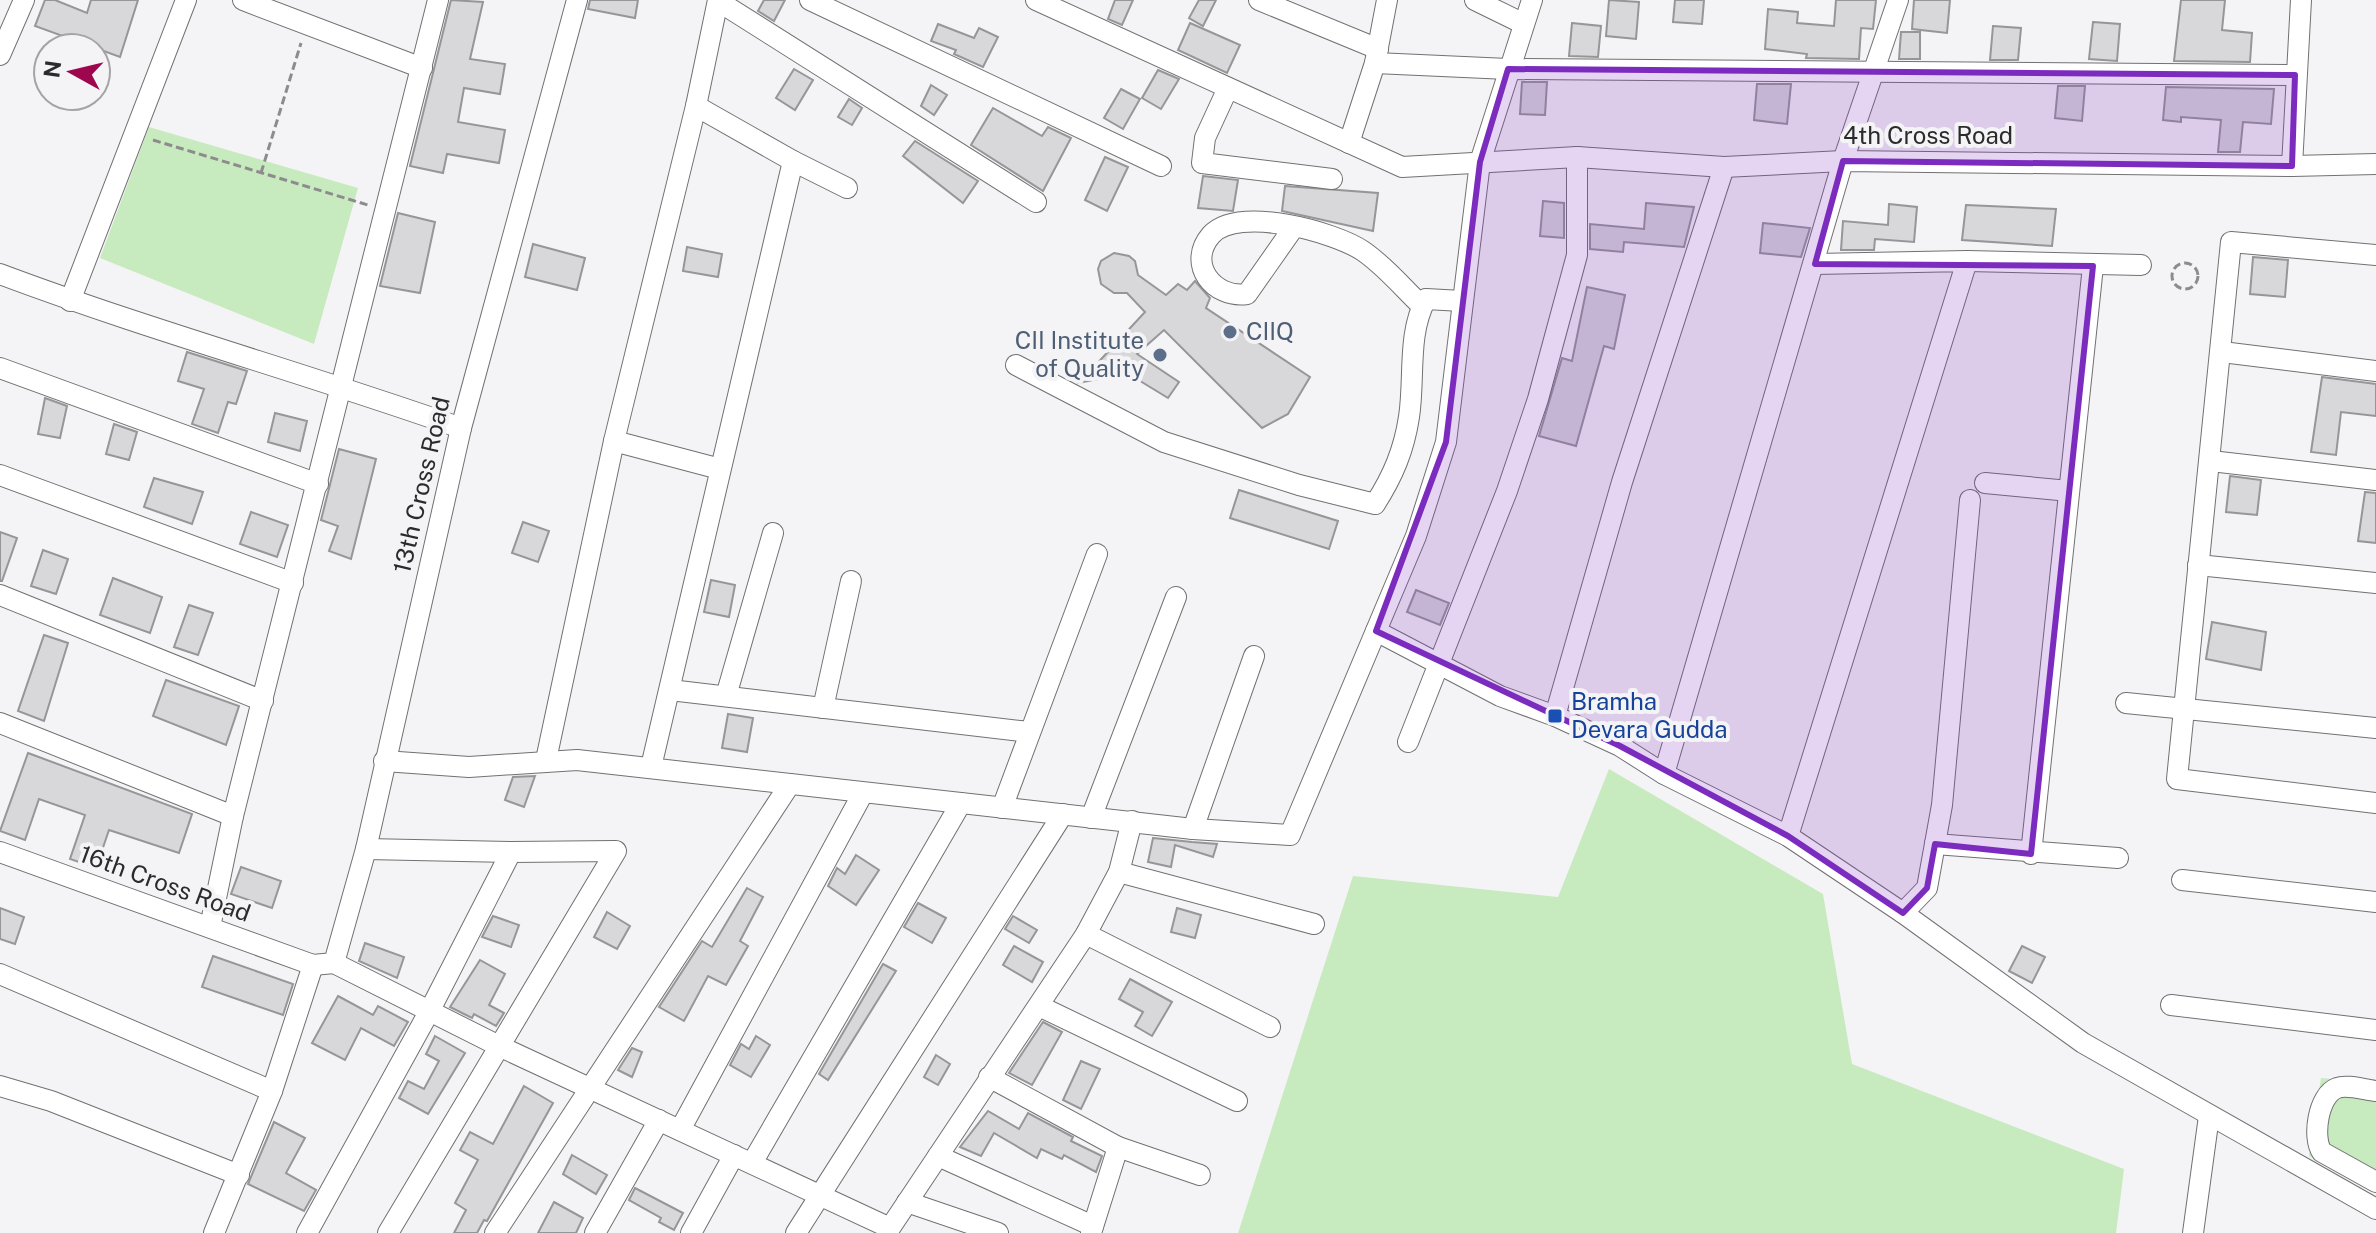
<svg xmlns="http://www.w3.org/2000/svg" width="2376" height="1233" font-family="'Public Sans',sans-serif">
<rect width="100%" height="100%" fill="#f4f4f6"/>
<g fill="#c8eabf">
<polygon points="149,127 358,188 314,344 100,258"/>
<polygon points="1609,769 1823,894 1852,1064 2124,1169 2116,1233 1238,1233 1353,876 1558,897"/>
<polygon points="2321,1078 2376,1083 2376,1193 2309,1156"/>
</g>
<g fill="#d8d8da" stroke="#969698" stroke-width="2">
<polygon points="45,0 55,0 87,13 91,0 138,0 120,57 35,26"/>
<polygon points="451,0 483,2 470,59 505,64 500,94 464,88 458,122 505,130 499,163 447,154 443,173 410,166"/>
<polygon points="590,0 638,0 635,18 588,9"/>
<polygon points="764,0 785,0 774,21 758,11"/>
<polygon points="1115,0 1133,0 1122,25 1108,19"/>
<polygon points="1199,0 1216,0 1203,26 1189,18"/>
<polygon points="1609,0 1639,2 1636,39 1606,36"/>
<polygon points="1675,0 1704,0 1702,24 1673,22"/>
<polygon points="1836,0 1876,0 1873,29 1861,28 1859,59 1806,58 1807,54 1765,49 1768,9 1798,12 1797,23 1834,26"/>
<polygon points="1914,0 1950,0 1947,33 1912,29"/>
<polygon points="2181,0 2225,0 2222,30 2252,33 2250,62 2174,61"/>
<polygon points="2093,22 2120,24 2117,61 2089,59"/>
<polygon points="1190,23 1240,45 1227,73 1178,50"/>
<polygon points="1572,23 1601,26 1598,57 1569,56"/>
<polygon points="938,24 974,38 979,28 998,37 983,67 954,54 956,50 931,41"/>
<polygon points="1993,26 2021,28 2018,60 1990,60"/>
<polygon points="1901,32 1920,32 1920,59 1899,59"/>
<polygon points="794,69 813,80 795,110 776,98"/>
<polygon points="1158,70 1179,79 1161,109 1142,98"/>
<polygon points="1522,82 1547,82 1545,115 1520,114"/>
<polygon points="1757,84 1791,84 1787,124 1754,120"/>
<polygon points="931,85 947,95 934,115 921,106"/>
<polygon points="2058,86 2085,86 2082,121 2055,118"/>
<polygon points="2166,87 2274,89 2271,124 2243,122 2240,152 2218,152 2221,120 2181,117 2181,122 2163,120"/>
<polygon points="1121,89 1140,99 1123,129 1104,118"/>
<polygon points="849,99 862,108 852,125 838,117"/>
<polygon points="993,108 1042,136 1048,127 1071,138 1043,191 971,145"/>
<polygon points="915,141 978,181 963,203 903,156"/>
<polygon points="1105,157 1128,167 1107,211 1085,200"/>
<polygon points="1203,176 1238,180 1233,211 1198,208"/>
<polygon points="1285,186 1378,193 1373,231 1282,211"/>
<polygon points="1543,201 1564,203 1564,238 1540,236"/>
<polygon points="1646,203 1694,207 1684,247 1624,242 1623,252 1590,249 1590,224 1644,229"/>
<polygon points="1889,204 1917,207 1914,242 1875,239 1874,250 1841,250 1843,221 1888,225"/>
<polygon points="1966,205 2056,209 2052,246 1962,240"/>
<polygon points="398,213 435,222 420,293 380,286"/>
<polygon points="1763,223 1810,228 1801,257 1760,253"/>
<polygon points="533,244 585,258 577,290 525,277"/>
<polygon points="687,247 722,254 718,277 683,271"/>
<polygon points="1114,253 1129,256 1135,261 1138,275 1166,295 1178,284 1187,290 1195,281 1210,298 1206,308 1310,377 1288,414 1262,428 1164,330 1137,354 1179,382 1168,398 1127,373 1079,383 1145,312 1127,293 1114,293 1101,284 1098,269 1101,261"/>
<polygon points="2253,257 2288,260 2285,297 2250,294"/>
<polygon points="1587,287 1625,295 1614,349 1604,346 1576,446 1539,436 1562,358 1572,361"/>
<polygon points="187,352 247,371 236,404 228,402 218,433 192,424 204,389 178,381"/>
<polygon points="2322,377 2376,384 2376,416 2341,412 2336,455 2311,452"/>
<polygon points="45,398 67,406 60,438 38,434"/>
<polygon points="275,413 307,421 300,451 268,442"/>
<polygon points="114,424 137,432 129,460 106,454"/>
<polygon points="339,449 376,459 351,559 329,551 338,526 321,520"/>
<polygon points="2230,476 2261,480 2257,515 2226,512"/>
<polygon points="154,478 203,492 192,524 144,507"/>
<polygon points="1239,490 1338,521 1329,549 1230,518"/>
<polygon points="2365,492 2376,493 2376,543 2358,541"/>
<polygon points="251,512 288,525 277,557 240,544"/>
<polygon points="523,522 549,531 538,562 512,553"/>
<polygon points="0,532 17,538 2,581 0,581"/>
<polygon points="43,550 68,559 56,594 31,586"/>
<polygon points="113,578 162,597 150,633 100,615"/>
<polygon points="711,580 735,585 729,617 704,612"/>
<polygon points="1416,590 1449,603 1440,625 1407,612"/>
<polygon points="189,605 213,613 198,655 174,647"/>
<polygon points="2212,622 2266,632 2261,670 2206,659"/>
<polygon points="44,635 68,643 44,721 18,711"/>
<polygon points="166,680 239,706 226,745 153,716"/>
<polygon points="728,714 753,718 747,752 722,748"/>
<polygon points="28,753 192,814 179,853 109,830 96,868 70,859 85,815 39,799 25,840 0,831"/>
<polygon points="535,776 524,807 505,800 513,777"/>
<polygon points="1153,838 1192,842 1217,844 1213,857 1175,845 1171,867 1148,862"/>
<polygon points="856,855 879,870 856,905 828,886 837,868 845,874"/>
<polygon points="241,867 281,881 272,908 231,894"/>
<polygon points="747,888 763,897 740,941 748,946 726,985 708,976 684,1021 659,1007 702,941 712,947"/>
<polygon points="918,903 946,918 932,943 904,927"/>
<polygon points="0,908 24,917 15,944 0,939"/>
<polygon points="1177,908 1201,915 1195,938 1171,932"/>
<polygon points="607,912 630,926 617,949 594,937"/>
<polygon points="493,916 519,925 511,947 482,937"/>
<polygon points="1013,916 1037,930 1029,943 1005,929"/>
<polygon points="365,943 404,957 397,978 359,961"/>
<polygon points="1014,946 1043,962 1032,982 1003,965"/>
<polygon points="2022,946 2045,957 2032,983 2009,971"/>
<polygon points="213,956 293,984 283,1015 202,987"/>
<polygon points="480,960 505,974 489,1005 504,1013 496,1026 474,1014 472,1018 450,1007"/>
<polygon points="883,964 896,971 828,1080 819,1074"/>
<polygon points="1130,979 1172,1002 1152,1036 1135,1026 1143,1012 1119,999"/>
<polygon points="338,996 373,1015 378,1006 408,1022 394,1046 361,1028 345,1060 312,1043"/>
<polygon points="1043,1022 1062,1032 1032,1085 1009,1073"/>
<polygon points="435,1036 465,1053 428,1114 399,1098 408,1081 424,1089 439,1061 426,1054"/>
<polygon points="756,1036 770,1045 751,1077 730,1065 741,1044 749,1049"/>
<polygon points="632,1048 642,1052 632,1077 618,1070"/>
<polygon points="936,1055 950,1064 938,1085 924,1077"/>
<polygon points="1081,1061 1100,1069 1081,1109 1063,1100"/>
<polygon points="524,1086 553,1103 487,1221 484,1220 477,1233 454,1233 466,1210 455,1203 478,1160 460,1150 470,1132 493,1144"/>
<polygon points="988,1111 1019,1129 1028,1113 1073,1137 1071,1141 1102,1156 1096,1172 1064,1155 1062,1159 1041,1149 1037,1158 994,1133 981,1156 960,1147"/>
<polygon points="274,1122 305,1138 286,1173 316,1190 304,1211 248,1184"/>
<polygon points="572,1155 607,1175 596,1194 563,1174"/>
<polygon points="635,1188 683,1213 674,1230 659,1222 661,1218 629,1200"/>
<polygon points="554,1202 583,1218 576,1233 538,1233"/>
</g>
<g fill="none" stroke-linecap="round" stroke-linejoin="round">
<g stroke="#717173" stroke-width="22">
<g id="minor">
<polyline points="243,0 422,68"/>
<polyline points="810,0 1161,166"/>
<polyline points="1036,0 1402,167 1577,157 1724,167 1843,161 2292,166 2376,164"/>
<polyline points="1259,0 1378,49"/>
<polyline points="1475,0 1522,23"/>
<polyline points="718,1 1036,202"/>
<polyline points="0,55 24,0"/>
<polyline points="1375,63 1508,69 2295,75"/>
<polyline points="1228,88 1205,138 1202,163 1332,179"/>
<polyline points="1349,143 1375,63 1387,0"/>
<polyline points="793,161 847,188"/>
<polyline points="2292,166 2301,0"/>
<path d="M1294,227L1247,294C1214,299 1186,264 1211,235C1238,205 1335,232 1363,251C1385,266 1403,288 1422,306"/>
<polyline points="2376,255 2231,242 2177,779 2376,803"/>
<polyline points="1967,261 2141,265"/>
<path d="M0,274C152,331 308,374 461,428"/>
<polyline points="70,301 186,0"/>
<polyline points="2222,352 2376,371"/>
<path d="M1016,365L1164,442L1299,485L1375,504C1393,476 1404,450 1409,417C1415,378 1407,334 1426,299L1462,301"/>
<polyline points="0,368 318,484"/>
<polyline points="614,441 720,469"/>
<polyline points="2211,461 2376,480"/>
<polyline points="0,475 293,583"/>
<polyline points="1985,483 2069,491"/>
<polyline points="2198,565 2376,583"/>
<polyline points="0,595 263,701"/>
<polyline points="1376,631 1500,696 1555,716 1620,746 1664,774 1788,836 1903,913 2083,1043 2376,1209"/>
<polyline points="670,690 1029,732"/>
<polyline points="726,696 773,533"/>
<polyline points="2126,703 2376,728"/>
<polyline points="823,708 851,581"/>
<polyline points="1555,716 1622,482 1724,167"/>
<polyline points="0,723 233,816"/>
<polyline points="1408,742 1507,491 1538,399 1577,255 1577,157"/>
<polyline points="546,760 614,441 696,106 718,0"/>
<polyline points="384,761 469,767 577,760 1193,829 1290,835 1416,536 1446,442 1480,162 1532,0"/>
<polyline points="651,767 793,161 696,106"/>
<polyline points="1664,774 1843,161 1898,0"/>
<polyline points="1002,808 1097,554"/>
<polyline points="1091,818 1176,597"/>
<polyline points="1193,829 1254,656"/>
<polyline points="1788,836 1967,261 1815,264"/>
<polyline points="1935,844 2118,858"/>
<polyline points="0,852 313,965 334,963 366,849 461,428 577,0"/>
<polyline points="2031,854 2093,266"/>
<polyline points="1119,872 1314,924"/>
<polyline points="2182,880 2376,902"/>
<polyline points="1903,913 1927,888 1942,805 1970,500"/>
<polyline points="210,927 233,816 438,0"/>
<polyline points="1086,934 1270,1027"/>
<polyline points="334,963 501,1047 890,1228 1086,934 1119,872 1132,821"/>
<polyline points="0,974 272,1091"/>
<polyline points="2171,1005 2376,1030"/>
<polyline points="1039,1006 1237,1101"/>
<polyline points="989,1077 1118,1147 1091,1233"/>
<polyline points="0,1086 51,1101 239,1175"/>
<path d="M2376,1091C2365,1090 2347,1084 2337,1088C2318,1095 2312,1138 2322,1152L2376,1182"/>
<polyline points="680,1130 863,793"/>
<polyline points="1118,1147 1200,1175"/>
<polyline points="938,1156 1093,1226"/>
<polyline points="752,1163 961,803"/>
<polyline points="907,1202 998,1233"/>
<polyline points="214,1233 272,1091 313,965"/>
<polyline points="307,1233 429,1012 511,852 366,849"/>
<polyline points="388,1233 616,851 511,852"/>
<polyline points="495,1233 790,784"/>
<polyline points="595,1233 659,1120"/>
<polyline points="691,1233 734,1155"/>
<polyline points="796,1233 1063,814"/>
<polyline points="2193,1233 2209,1116"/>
</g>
</g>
<g stroke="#8c8c8d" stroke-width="3" stroke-dasharray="8 4" stroke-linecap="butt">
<polyline points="153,140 368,205"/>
<polyline points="261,173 301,43"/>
<circle cx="2185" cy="276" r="13"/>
</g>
<use href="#minor" stroke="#fff" stroke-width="20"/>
</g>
<path fill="#7b2cbf" fill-opacity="0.2" stroke="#7b2cbf" stroke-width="6" stroke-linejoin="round" d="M1508,69L2295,75L2292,166L1843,161L1815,264L2093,266L2031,854L1935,844L1927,888L1903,913L1788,836L1620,746L1376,631L1446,442L1480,162Z"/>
<g fill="#5c6f8a" stroke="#f4f4f6" stroke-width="3">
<circle cx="1230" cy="332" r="8"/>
<circle cx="1160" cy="355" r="8"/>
</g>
<rect fill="#1a4fb4" stroke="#f4f4f6" stroke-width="3" x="1547" y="708" width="16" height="16" rx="4"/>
<g text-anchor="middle" stroke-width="8" stroke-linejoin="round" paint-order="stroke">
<g font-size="24" fill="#2b2b2c" stroke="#f4f4f6">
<text x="1928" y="144">4th Cross Road</text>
<text transform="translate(422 485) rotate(-77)" y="8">13th Cross Road</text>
<text transform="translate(165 884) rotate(20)" y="8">16th Cross Road</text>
</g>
<g font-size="24" fill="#4e5e75" stroke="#f4f4f6" text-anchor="start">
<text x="1246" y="340">CIIQ</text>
<text x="1144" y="349" text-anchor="end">CII Institute<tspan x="1144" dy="28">of Quality</tspan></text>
</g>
<g font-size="24" fill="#164399" stroke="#f4f4f6" text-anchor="start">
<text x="1571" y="710">Bramha<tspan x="1571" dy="28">Devara Gudda</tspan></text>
</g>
</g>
<g transform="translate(72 72) rotate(278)"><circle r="38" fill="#f4f4f6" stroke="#a4a4a5" stroke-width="2"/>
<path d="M0-6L14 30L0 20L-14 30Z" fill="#9e064d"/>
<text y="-12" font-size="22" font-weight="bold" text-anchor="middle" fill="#2b2b2c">N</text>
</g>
</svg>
